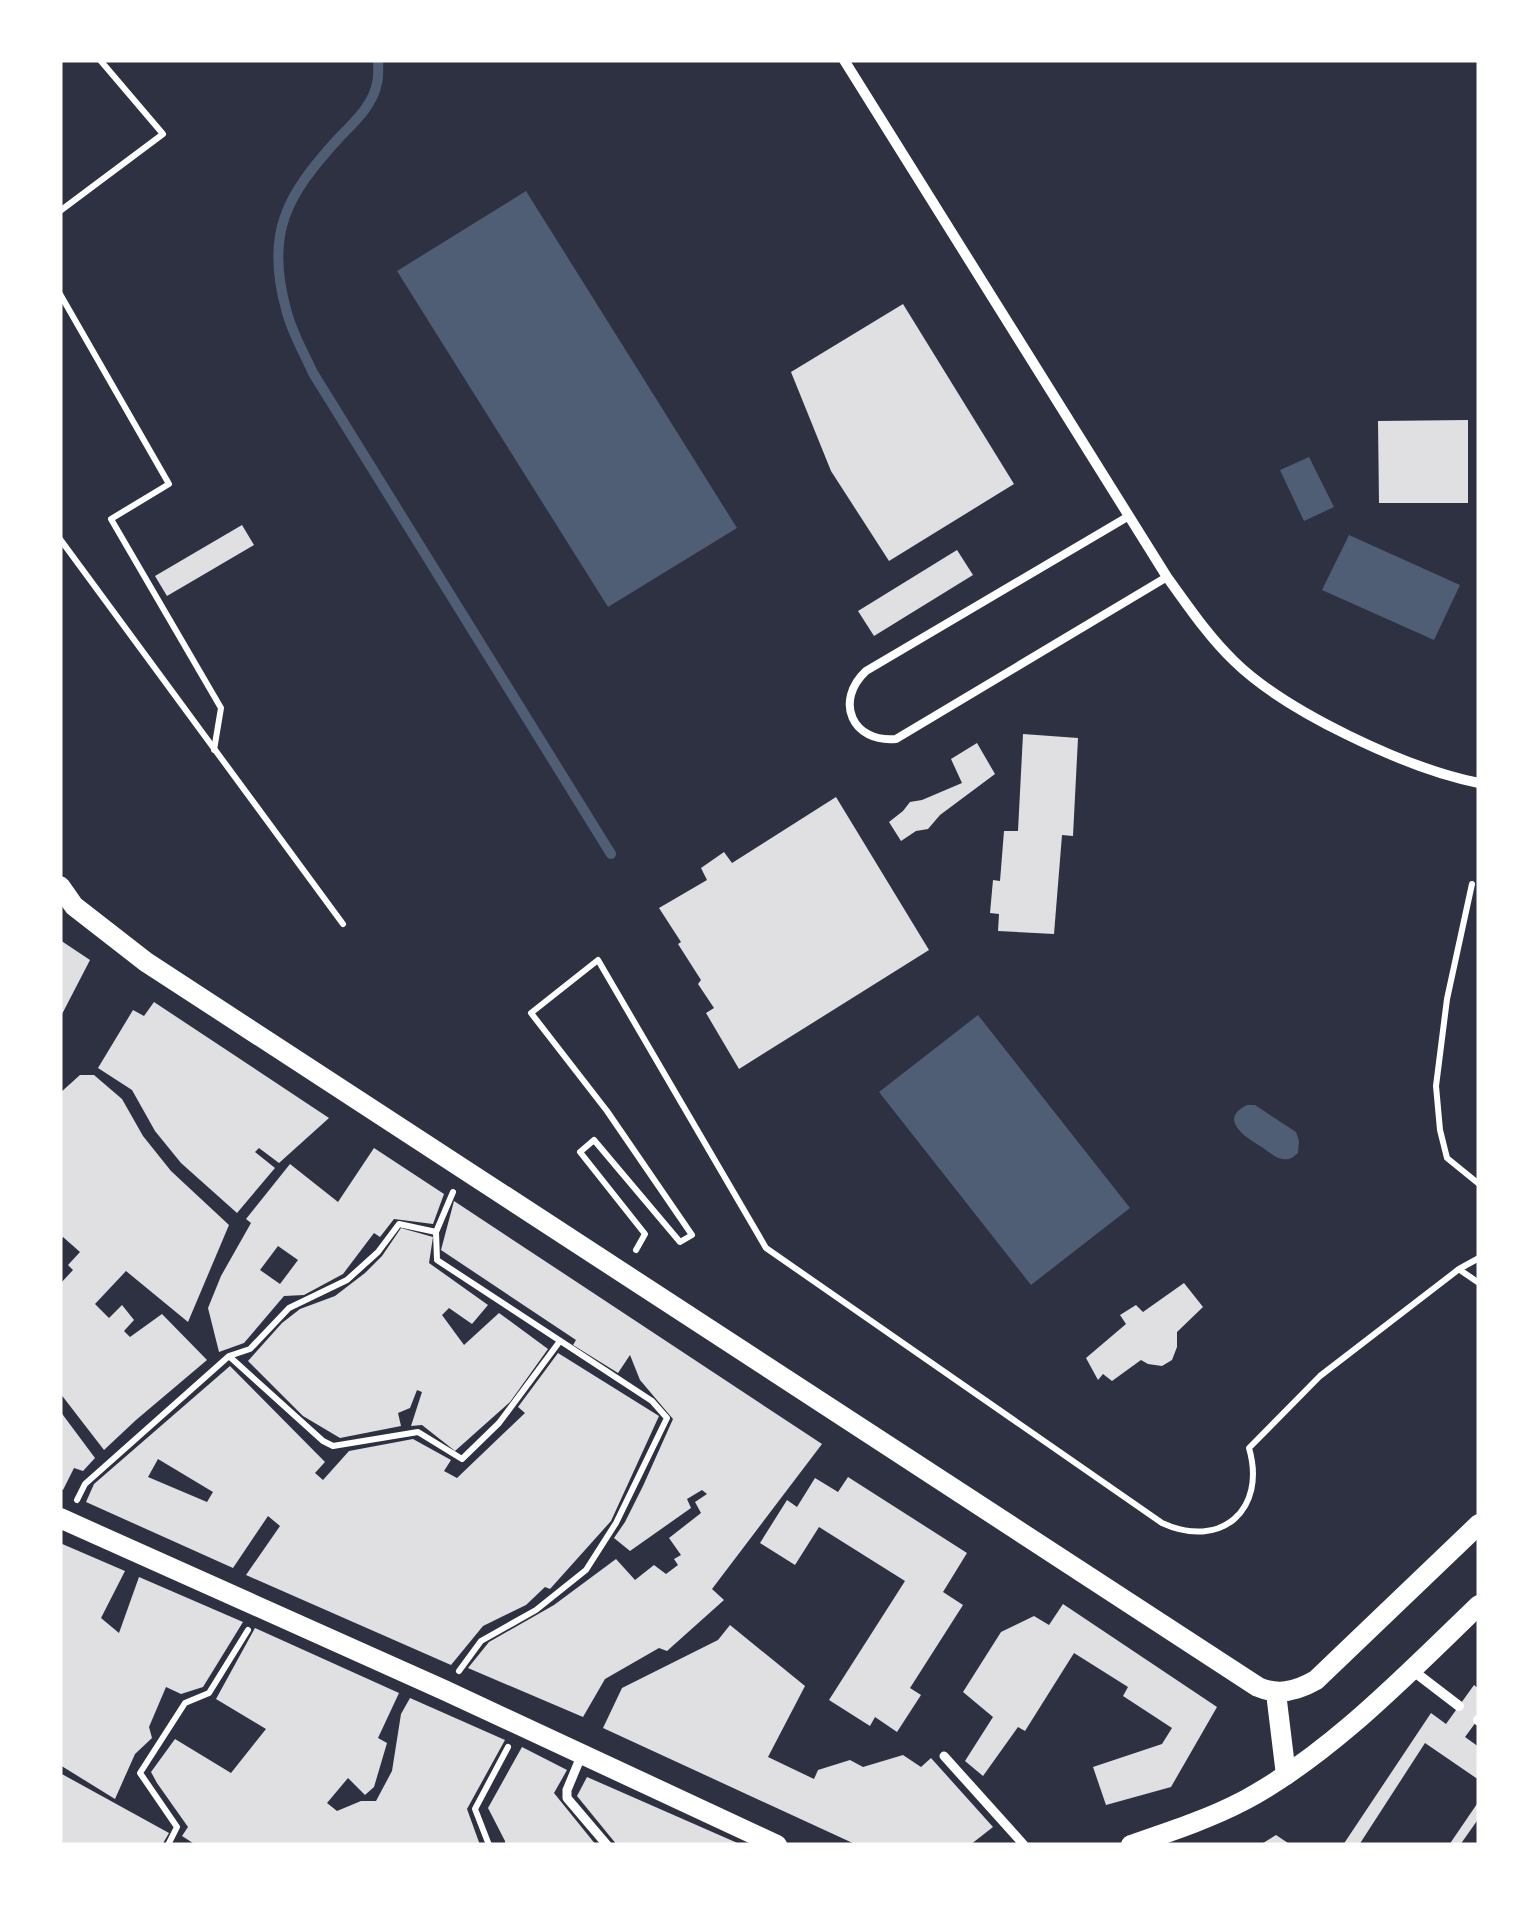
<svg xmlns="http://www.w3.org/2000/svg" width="1539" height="1905" font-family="Quicksand,sans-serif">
<rect width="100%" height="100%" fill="#2d3142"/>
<g fill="#4f5d75">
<polygon points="526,191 737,528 608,607 397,271"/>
<polygon points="1309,457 1334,507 1304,521 1280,470"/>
<polygon points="1349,535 1460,585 1434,640 1322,590"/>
<polygon points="978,1015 1130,1208 1031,1285 879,1092"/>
<path d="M1247,1105H1255L1296,1132L1299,1141L1298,1153C1292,1158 1291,1160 1282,1159C1275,1158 1267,1150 1260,1146C1245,1137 1218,1119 1247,1105Z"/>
</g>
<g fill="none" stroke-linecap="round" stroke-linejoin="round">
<path stroke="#4f5d75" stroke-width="10" d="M378,60C378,67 379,76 377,83C373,106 352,124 337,140C287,195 265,233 286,309C291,331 304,353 313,373L611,854"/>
</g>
<g fill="#e0e0e3" fill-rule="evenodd">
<polygon points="903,304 1014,484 889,561 831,471 791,372"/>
<polygon points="1468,420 1468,503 1379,503 1378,421"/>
<polygon points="242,525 254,545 167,596 155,576"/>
<polygon points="957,550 973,575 874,636 858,611"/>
<polygon points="1023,734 1078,738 1073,836 1062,835 1054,934 998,931 999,914 990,913 993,880 1000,881 1004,831 1018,831"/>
<polygon points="977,743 995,774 940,815 928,829 916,831 901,841 889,822 903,811 910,802 922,800 962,783 951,759"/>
<polygon points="836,797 929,950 739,1069 706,1013 714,1008 698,984 701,980 678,944 681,942 659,908 707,880 701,868 724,852 732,863"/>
<polygon points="60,940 90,960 60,1018"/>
<polygon points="154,1002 329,1118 279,1163 259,1148 255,1152 275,1168 237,1213 181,1163 155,1131 132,1090 98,1068 133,1010 144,1016"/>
<polygon points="80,1075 94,1075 122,1099 143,1136 171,1171 229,1225 188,1322 126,1271 95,1304 109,1318 122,1305 134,1320 124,1331 130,1337 162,1314 207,1360 136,1420 104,1450 60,1393 60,1284 73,1270 68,1265 80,1252 63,1237 60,1240 60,1093"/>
<path d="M374,1148L444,1194L433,1224L394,1219L380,1237L374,1233L343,1274L304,1295L284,1296L244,1343L219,1352L208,1308L221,1276L251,1223L246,1219L290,1164L338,1202ZM278,1246L298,1260L280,1284L260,1270Z"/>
<polygon points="454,1201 822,1444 712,1589 724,1600 667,1651 659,1648 605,1679 583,1717 468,1668 489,1642 554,1605 616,1559 635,1580 654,1565 666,1574 678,1565 674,1559 681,1555 669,1538 701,1513 695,1502 707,1494 702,1490 687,1499 691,1508 630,1551 614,1538 625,1522 643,1486 673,1419 640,1380 630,1355 618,1373 573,1345 576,1340 441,1250"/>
<polygon points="401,1228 433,1237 429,1263 488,1305 472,1324 449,1308 442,1315 464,1345 499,1313 548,1349 510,1402 455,1451 422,1425 411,1426 422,1392 417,1390 410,1408 398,1413 401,1426 340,1438 303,1416 248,1361 282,1323 300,1309 335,1296 365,1273 382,1256"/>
<polygon points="1184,1283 1203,1307 1177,1332 1177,1347 1172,1360 1162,1366 1148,1364 1141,1360 1112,1381 1103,1374 1098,1380 1086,1358 1126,1324 1120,1315 1136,1305 1143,1312"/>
<path d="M558,1353L659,1416L611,1521L550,1589L545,1587L526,1605L483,1626L451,1665L246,1575L280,1526L268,1516L233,1568L86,1502L94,1484L230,1366L325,1462L315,1473L323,1480L349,1451L413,1439L451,1460L444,1471L457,1478L525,1413L518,1407ZM158,1459L213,1492L207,1502L148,1477Z"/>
<polygon points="60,1411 95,1458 83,1471 74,1468 63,1490 60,1488"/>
<polygon points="848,1477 967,1553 943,1592 963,1605 910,1688 921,1695 897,1732 875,1717 870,1726 829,1700 905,1581 819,1527 795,1565 760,1543 787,1500 797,1507 815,1478 838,1492"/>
<polygon points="60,1543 125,1571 101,1618 119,1633 139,1577 243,1622 203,1687 181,1694 166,1687 149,1727 152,1738 135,1754 115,1799 60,1765"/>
<polygon points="1063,1604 1217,1707 1171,1787 1106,1805 1093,1767 1162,1744 1172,1728 1123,1696 1128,1687 1074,1653 1025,1731 1018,1727 983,1776 965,1761 993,1717 963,1692 1001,1632 1034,1616 1049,1625"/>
<polygon points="730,1625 805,1686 768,1757 814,1779 818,1770 850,1760 863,1767 903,1755 921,1767 931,1758 993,1827 970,1845 857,1845 603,1728 622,1688 718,1640"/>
<polygon points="255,1628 399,1693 378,1738 387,1743 374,1787 365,1795 348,1778 327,1803 337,1811 361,1801 376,1801 392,1771 401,1714 410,1698 505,1740 467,1809 480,1845 196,1845 182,1836 188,1827 157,1783 151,1772 175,1739 231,1773 266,1729 216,1699"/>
<polygon points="1474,1685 1479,1689 1479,1718 1465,1737 1479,1747 1479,1780 1425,1743 1359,1845 1343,1845 1431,1713 1446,1724"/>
<polygon points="522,1747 567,1770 554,1793 596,1845 505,1845 505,1841 488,1808"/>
<polygon points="60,1773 169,1833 162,1845 60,1845"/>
<polygon points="587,1777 742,1845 617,1845 577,1796"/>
<polygon points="1479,1801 1479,1818 1460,1845 1449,1845"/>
<polygon points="1276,1835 1291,1845 1260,1845"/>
</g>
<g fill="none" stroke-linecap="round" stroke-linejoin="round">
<g stroke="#fff" stroke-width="6">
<polyline points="60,211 163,134 100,60"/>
<polyline points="60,294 169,484 111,519 221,708 214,750"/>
<polyline points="60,539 343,924"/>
<polyline points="1472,884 1447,999 1436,1086 1440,1130 1447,1158 1479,1184"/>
<polyline points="436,1232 437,1260 652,1401 667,1418 616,1523 586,1570 536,1610 481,1641 459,1671"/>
<path d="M636,1250L645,1234L580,1152L594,1140L680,1242L692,1235L607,1111L531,1013L598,960L766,1248L1162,1523C1221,1550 1267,1510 1249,1448L1320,1376L1459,1269L1479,1258"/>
<polyline points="1460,1270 1479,1283"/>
<polyline points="230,1357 323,1441 333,1446 418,1432 462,1459 499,1423 560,1341"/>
<polyline points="77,1500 85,1484 229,1356 250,1349 289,1308 347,1280 378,1252 399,1224 436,1232 453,1192"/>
<polyline points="168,1845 177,1827 140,1773 185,1703 209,1693 248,1630"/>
<polyline points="489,1845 475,1809 508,1747"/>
</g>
<path stroke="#fff" stroke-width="8" d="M1129,516L866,671C834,701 852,743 896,739L1167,577"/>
<g stroke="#fff" stroke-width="9">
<polyline points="582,1754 567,1790 567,1798 607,1845"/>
<polyline points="944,1756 1024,1845"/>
</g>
<g stroke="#fff" stroke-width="10">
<path d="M844,60L1167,577C1188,606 1208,636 1234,661C1286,712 1408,769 1479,783"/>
<polyline points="1412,1670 1459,1706"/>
<polyline points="1478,1720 1479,1721"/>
</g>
<g stroke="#fff" stroke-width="20">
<path d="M60,886L74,906L146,962L1258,1687C1278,1696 1297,1691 1316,1680L1479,1524"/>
<polyline points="60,1518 444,1690 777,1845"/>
<polyline points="1276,1693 1286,1775"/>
<path d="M1131,1845C1169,1832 1209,1819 1245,1800C1332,1753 1408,1673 1479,1605"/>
</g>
</g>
<rect width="1539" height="1905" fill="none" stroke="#ffffff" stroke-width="125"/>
</svg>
